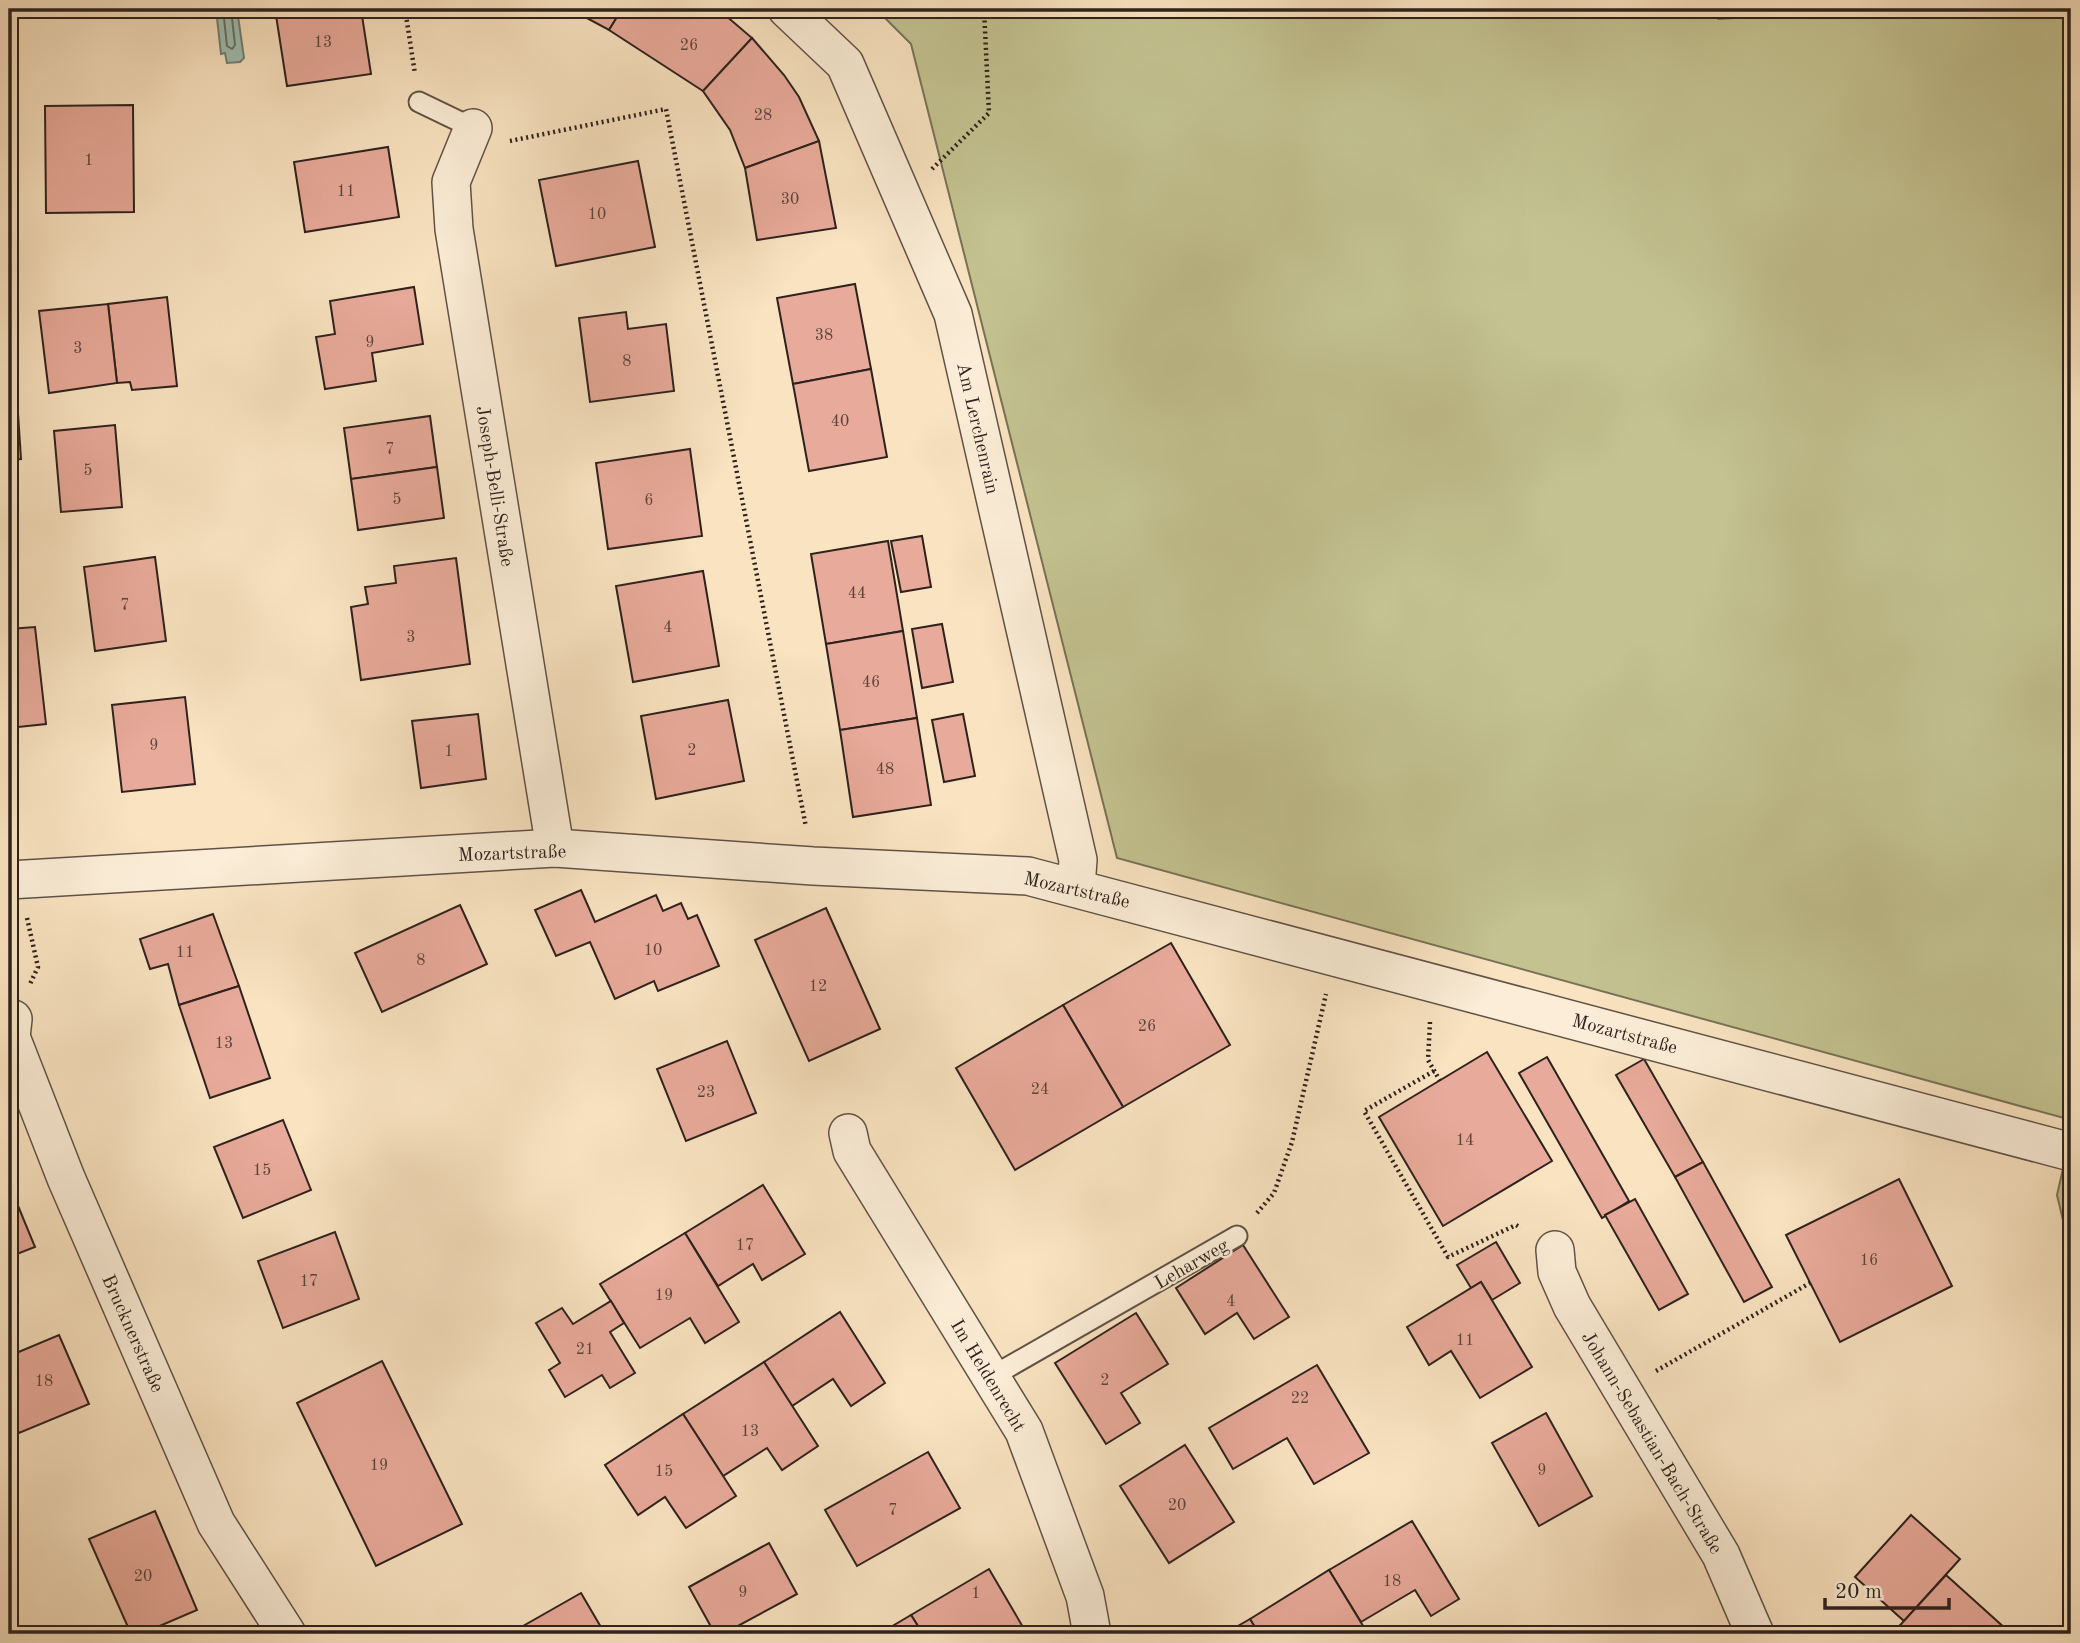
<svg xmlns="http://www.w3.org/2000/svg" width="2080" height="1643" font-family="'Old Standard TT',serif">
<rect width="100%" height="100%" fill="#f9e3c1"/>
<filter id="stains"><feTurbulence type="fractalNoise" baseFrequency=".00286" numOctaves="4"/><feColorMatrix values="0 0 0 0 .2 0 0 0 0 .09 0 0 0 0 .02 0 0 0 .5 -.17"/></filter>
<radialGradient id="worn" r=".72"><stop offset=".6" stop-color="#630" stop-opacity="0"/><stop offset="1" stop-color="#630" stop-opacity=".3"/></radialGradient>
<g fill="#c3c290" stroke="#787256" stroke-width="2">
<polygon points="876,9 1709,9 1718,19 1881,9 2071,9 2071,1120 1117,858 911,44"/>
<polygon points="2071,1134 2071,1254 2057,1195"/>
</g>
<polygon fill="#9ebeb3" stroke="#718077" stroke-width="2" points="216,9 237,9 244,58 240,62 227,63 225,53 221,54"/>
<g fill="none" stroke-linecap="round" stroke-linejoin="round">
<polyline stroke="#667068" stroke-width="2" points="223,9 227,46 232,49 235,45 231,9"/>
</g>
<g fill="#e8aa9a" stroke="#2e221d" stroke-width="2">
<polygon points="275,9 361,9 371,74 287,86"/>
<polygon points="434,9 480,9 435,15"/>
<polygon points="570,9 622,9 609,30"/>
<polygon points="622,9 718,9 752,38 703,91 609,30"/>
<polygon points="752,38 784,75 799,97 819,141 745,168 730,130 703,91"/>
<polygon points="133,105 134,212 46,213 45,106"/>
<polygon points="819,141 836,228 757,240 745,168"/>
<polygon points="388,147 399,217 305,232 294,162"/>
<polygon points="638,161 655,247 556,266 539,180"/>
<polygon points="855,284 871,369 793,384 777,298"/>
<polygon points="414,287 423,344 372,353 376,381 325,389 316,337 335,334 330,301"/>
<polygon points="167,297 177,386 132,390 130,382 117,383 108,304"/>
<polygon points="108,304 117,383 49,393 39,311"/>
<polygon points="626,312 628,329 666,324 674,391 590,402 579,318"/>
<polygon points="871,369 887,457 809,471 793,384"/>
<polygon points="17,398 21,459 9,460 9,399"/>
<polygon points="430,416 437,467 351,479 344,428"/>
<polygon points="115,425 122,507 61,512 54,431"/>
<polygon points="690,449 702,536 608,549 596,463"/>
<polygon points="437,467 444,518 358,530 351,479"/>
<polygon points="922,536 931,587 901,592 891,541"/>
<polygon points="888,541 903,631 826,644 811,554"/>
<polygon points="155,557 166,641 95,651 84,567"/>
<polygon points="456,558 470,664 361,680 351,607 368,604 365,587 396,583 394,566"/>
<polygon points="703,571 719,666 633,682 616,586"/>
<polygon points="942,624 953,682 922,688 912,629"/>
<polygon points="35,627 46,724 9,728 9,629"/>
<polygon points="903,631 917,718 840,730 826,644"/>
<polygon points="185,697 195,784 122,792 112,705"/>
<polygon points="728,700 744,781 656,799 641,716"/>
<polygon points="478,714 486,779 421,788 412,721"/>
<polygon points="963,714 975,776 944,782 932,720"/>
<polygon points="917,718 931,805 853,817 840,730"/>
<polygon points="581,890 595,922 656,895 663,911 681,903 688,919 697,915 719,966 658,991 654,981 615,999 590,942 556,956 535,910"/>
<polygon points="460,905 487,964 382,1012 355,953"/>
<polygon points="826,908 880,1029 809,1061 755,940"/>
<polygon points="213,914 239,986 179,1005 168,964 150,969 140,939"/>
<polygon points="1171,943 1230,1045 1123,1107 1063,1005"/>
<polygon points="239,986 270,1078 210,1098 179,1005"/>
<polygon points="1063,1005 1123,1107 1015,1170 956,1068"/>
<polygon points="727,1041 756,1113 686,1141 657,1069"/>
<polygon points="1487,1052 1552,1161 1443,1226 1379,1117"/>
<polygon points="1547,1057 1629,1201 1602,1218 1519,1073"/>
<polygon points="1644,1059 1703,1162 1675,1177 1616,1075"/>
<polygon points="283,1120 311,1190 243,1218 214,1147"/>
<polygon points="1703,1162 1772,1287 1744,1302 1675,1177"/>
<polygon points="1899,1179 1952,1286 1840,1342 1786,1235"/>
<polygon points="9,1184 35,1247 9,1257"/>
<polygon points="763,1185 805,1254 762,1280 753,1264 718,1286 685,1233"/>
<polygon points="1635,1199 1688,1294 1659,1310 1605,1215"/>
<polygon points="335,1232 359,1299 283,1328 258,1261"/>
<polygon points="685,1233 739,1322 705,1343 690,1318 640,1348 600,1284"/>
<polygon points="1496,1242 1520,1283 1492,1300 1481,1282 1471,1288 1457,1265"/>
<polygon points="1243,1245 1289,1317 1254,1339 1237,1313 1205,1334 1176,1288"/>
<polygon points="1481,1282 1532,1367 1480,1398 1451,1351 1429,1365 1407,1327"/>
<polygon points="611,1301 624,1323 610,1332 635,1373 610,1388 602,1375 565,1397 549,1370 560,1363 536,1323 562,1308 573,1324"/>
<polygon points="840,1312 885,1383 851,1406 833,1379 792,1406 764,1362"/>
<polygon points="1136,1313 1168,1364 1121,1393 1140,1423 1106,1444 1055,1363"/>
<polygon points="59,1335 89,1404 19,1433 9,1410 9,1356"/>
<polygon points="382,1361 462,1524 376,1566 297,1403"/>
<polygon points="764,1362 818,1446 782,1470 767,1448 723,1476 683,1414"/>
<polygon points="1317,1365 1369,1453 1314,1484 1287,1438 1233,1469 1209,1428"/>
<polygon points="1546,1413 1592,1496 1539,1526 1492,1443"/>
<polygon points="683,1414 736,1496 686,1528 665,1497 638,1515 605,1465"/>
<polygon points="1185,1445 1234,1522 1169,1563 1120,1486"/>
<polygon points="928,1452 960,1508 857,1566 825,1510"/>
<polygon points="155,1511 197,1610 141,1634 131,1634 89,1539"/>
<polygon points="1911,1515 1960,1559 1904,1621 1855,1577"/>
<polygon points="1412,1521 1459,1599 1431,1616 1415,1590 1361,1622 1329,1570"/>
<polygon points="769,1543 797,1594 723,1634 715,1634 689,1587"/>
<polygon points="989,1569 1027,1634 980,1634 979,1631 974,1634 923,1634 911,1615"/>
<polygon points="1329,1570 1368,1634 1259,1634 1250,1619"/>
<polygon points="1946,1575 2007,1630 2004,1634 1892,1634"/>
<polygon points="581,1593 605,1634 509,1634"/>
<polygon points="911,1615 923,1634 879,1634"/>
<polygon points="1250,1619 1259,1634 1224,1634"/>
</g>
<g fill="none" stroke-linecap="round" stroke-linejoin="round">
<g stroke="#615246" stroke-width="23">
<g id="lane">
<polyline points="419,102 473,128"/>
<polyline points="991,1377 1237,1236"/>
</g>
</g>
<g stroke="#615246" stroke-width="40">
<g id="street">
<polyline points="787,9 845,64 953,314 1078,860 1076,886"/>
<polyline points="473,128 451,182 454,229 555,848"/>
<polyline points="9,880 555,848 813,866 1028,876 2071,1152"/>
<polyline points="13,1019 11,1037 66,1178 216,1523 287,1634"/>
<polyline points="848,1133 852,1151 1024,1431 1085,1596 1092,1634"/>
<polyline points="1555,1250 1557,1272 1572,1306 1721,1555 1755,1634"/>
</g>
</g>
<g stroke="#2e221d" stroke-width="4.5" stroke-dasharray="2 3.5" stroke-linecap="butt">
<polyline points="405,9 415,74"/>
<polyline points="510,141 666,109 806,827"/>
<polyline points="932,169 989,113 984,9"/>
<polyline points="27,918 38,967 30,984"/>
<polyline points="1430,1022 1428,1060 1440,1081"/>
<polyline points="1434,1071 1364,1111 1448,1257 1516,1225 1521,1228"/>
<polyline points="1257,1213 1274,1193 1292,1142 1326,994"/>
<polyline points="1656,1371 1810,1283"/>
</g>
<use href="#lane" stroke="#fbedd7" stroke-width="19"/>
<use href="#street" stroke="#fbedd7" stroke-width="37"/>
</g>
<g text-anchor="middle" stroke-width="5" stroke-linejoin="round" paint-order="stroke">
<g font-size="16" fill="#5c443c">
<text x="323" y="47">13</text>
<text x="689" y="50">26</text>
<text x="763" y="120">28</text>
<text x="89" y="165">1</text>
<text x="346" y="196">11</text>
<text x="790" y="204">30</text>
<text x="597" y="219">10</text>
<text x="824" y="340">38</text>
<text x="370" y="347">9</text>
<text x="78" y="353">3</text>
<text x="627" y="366">8</text>
<text x="840" y="426">40</text>
<text x="390" y="454">7</text>
<text x="88" y="475">5</text>
<text x="397" y="504">5</text>
<text x="649" y="505">6</text>
<text x="857" y="598">44</text>
<text x="125" y="610">7</text>
<text x="668" y="632">4</text>
<text x="411" y="642">3</text>
<text x="871" y="687">46</text>
<text x="154" y="750">9</text>
<text x="692" y="755">2</text>
<text x="449" y="756">1</text>
<text x="885" y="774">48</text>
<text x="653" y="955">10</text>
<text x="185" y="957">11</text>
<text x="421" y="965">8</text>
<text x="818" y="991">12</text>
<text x="1147" y="1031">26</text>
<text x="224" y="1048">13</text>
<text x="1040" y="1094">24</text>
<text x="706" y="1097">23</text>
<text x="1465" y="1145">14</text>
<text x="262" y="1175">15</text>
<text x="745" y="1250">17</text>
<text x="1869" y="1265">16</text>
<text x="309" y="1286">17</text>
<text x="664" y="1300">19</text>
<text x="1231" y="1306">4</text>
<text x="1465" y="1345">11</text>
<text x="585" y="1354">21</text>
<text x="1105" y="1385">2</text>
<text x="44" y="1386">18</text>
<text x="1300" y="1403">22</text>
<text x="750" y="1436">13</text>
<text x="379" y="1470">19</text>
<text x="1542" y="1475">9</text>
<text x="664" y="1476">15</text>
<text x="1177" y="1510">20</text>
<text x="893" y="1515">7</text>
<text x="143" y="1581">20</text>
<text x="1392" y="1586">18</text>
<text x="743" y="1597">9</text>
<text x="976" y="1598">1</text>
</g>
<g font-size="19" fill="#2e221d" stroke="#fbedd7">
<text transform="translate(979 428) rotate(77)" y="7">Am Lerchenrain</text>
<text transform="translate(496 486) rotate(81)" y="7">Joseph-Belli-Straße</text>
<text transform="translate(512 852) rotate(-2)" y="7">Mozartstraße</text>
<text transform="translate(1077 889) rotate(13)" y="7">Mozartstraße</text>
<text transform="translate(1625 1033) rotate(15)" y="7">Mozartstraße</text>
<text transform="translate(1191 1263) rotate(-30)" y="7">Leharweg</text>
<text transform="translate(134 1333) rotate(66)" y="7">Brucknerstraße</text>
<text transform="translate(989 1375) rotate(59)" y="7">Im Heldenrecht</text>
<text transform="translate(1653 1442) rotate(59)" y="7">Johann-Sebastian-Bach-Straße</text>
</g>
</g>
<rect width="2080" height="1643" fill="none" stroke="#f9e3c1" stroke-width="35"/>
<rect x="10" y="10" width="2059" height="1622" fill="none" stroke="#2e221d" stroke-width="3.5"/>
<rect x="18" y="18" width="2045" height="1608" fill="none" stroke="#2e221d" stroke-width="2"/>
<path d="M1825 1598v10h124v-10" fill="none" stroke="#2e221d" stroke-width="3.5"/>
<text x="1835" y="1598" font-size="21" fill="#2e221d" stroke="#fbedd7" stroke-width="5" paint-order="stroke">20 m</text>
<rect width="100%" height="100%" filter="url(#stains)"/>
<rect width="100%" height="100%" fill="url(#worn)"/>
</svg>
